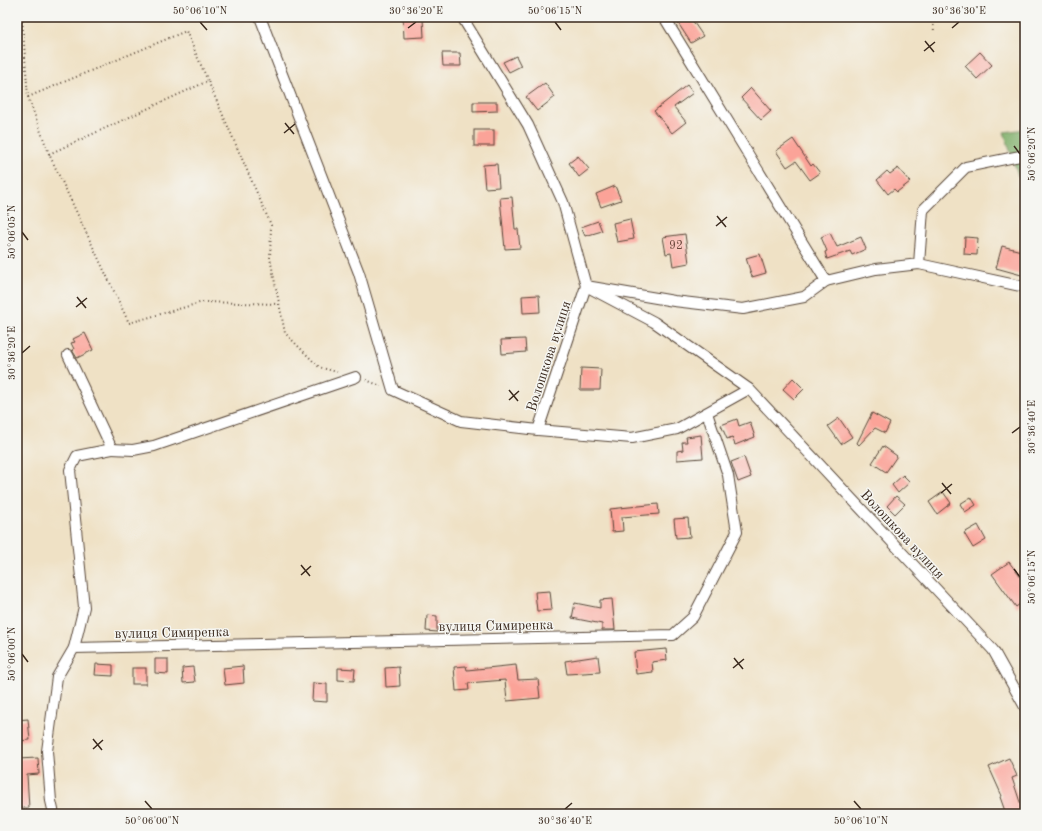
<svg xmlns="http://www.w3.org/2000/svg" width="1042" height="831" font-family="'Old Standard TT',serif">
<rect width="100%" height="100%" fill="#f6f6f2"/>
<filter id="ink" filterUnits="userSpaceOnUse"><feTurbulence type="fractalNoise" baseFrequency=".025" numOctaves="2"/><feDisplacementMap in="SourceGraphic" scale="8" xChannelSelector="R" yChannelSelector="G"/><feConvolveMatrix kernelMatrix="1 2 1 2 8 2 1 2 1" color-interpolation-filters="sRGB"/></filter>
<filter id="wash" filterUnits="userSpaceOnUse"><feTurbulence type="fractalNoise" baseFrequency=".012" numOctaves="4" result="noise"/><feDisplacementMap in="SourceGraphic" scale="16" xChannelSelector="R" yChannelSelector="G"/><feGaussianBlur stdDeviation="0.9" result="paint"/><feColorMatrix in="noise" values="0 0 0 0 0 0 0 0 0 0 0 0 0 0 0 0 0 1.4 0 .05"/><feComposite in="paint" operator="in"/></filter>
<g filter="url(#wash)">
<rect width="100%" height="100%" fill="#efe1c5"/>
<polygon fill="#7ead67" stroke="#5c6c42" points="1025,129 1025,176 1018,176 1004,132"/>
<g id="blocks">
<g fill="#fba398">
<polygon points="403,17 423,19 424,37 404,38"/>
<polygon points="687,17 690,17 703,36 691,43 678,23"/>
<polygon points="980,52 992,65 977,79 965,66"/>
<polygon points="442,53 460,53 461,66 443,66"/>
<polygon points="516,56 521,66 509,72 503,62"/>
<polygon points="545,83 555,97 537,111 526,97"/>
<polygon points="687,85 693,93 674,107 686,122 672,133 654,111"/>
<polygon points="751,88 771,111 761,120 741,98"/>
<polygon points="473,102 497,102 497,111 473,112"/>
<rect x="474" y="130" width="20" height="16"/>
<polygon points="793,139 811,166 813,164 820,173 810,180 796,161 787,167 776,151"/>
<polygon points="578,156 589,169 579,177 569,163"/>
<polygon points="497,164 499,187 485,188 483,165"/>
<polygon points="898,168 910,182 897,192 894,189 888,194 877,180 887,171 890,174"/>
<polygon points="615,186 621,200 601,207 596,194"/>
<polygon points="512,197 515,229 518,229 520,248 505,249 500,198"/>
<polygon points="630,219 634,239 617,242 613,223"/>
<polygon points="598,221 602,231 585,236 581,227"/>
<polygon points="830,233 837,247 861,237 866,249 852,255 850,251 827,259 825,252 827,251 821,237"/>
<polygon points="685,234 689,263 673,266 671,253 666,254 663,237"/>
<polygon points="965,237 978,238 977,255 964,254"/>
<polygon points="1002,246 1025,252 1025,276 996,268"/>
<polygon points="760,254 766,273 752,277 746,258"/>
<polygon points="539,295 540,312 523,313 522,296"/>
<polygon points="85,333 93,350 77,358 72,350 74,349 71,343 75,342 73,339"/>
<polygon points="525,339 526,352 502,354 501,340"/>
<polygon points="581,368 601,369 600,390 580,390"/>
<polygon points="793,378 804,389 794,399 783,389"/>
<polygon points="872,413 890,423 885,433 875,428 859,445 857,443"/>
<polygon points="839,418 852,437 841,444 828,426"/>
<polygon points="737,419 739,426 750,422 755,437 735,445 732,437 727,439 721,425"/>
<polygon points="701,435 703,458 677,460 677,451 683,450 682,442 687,442 686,437"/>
<polygon points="883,446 897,456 886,472 872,463"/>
<polygon points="744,457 751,477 738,482 731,462"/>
<polygon points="903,475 910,482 898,493 892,485"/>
<polygon points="943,492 951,503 937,514 929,502"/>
<polygon points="896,496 905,504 895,514 887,506"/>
<polygon points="971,497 976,505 965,512 960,504"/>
<polygon points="658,504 659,514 622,517 623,531 612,532 610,509"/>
<polygon points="688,518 690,537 676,538 674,519"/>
<polygon points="978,525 986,540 973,548 964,533"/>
<polygon points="1009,562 1025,583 1025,600 1016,607 992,574"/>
<polygon points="550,591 552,610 537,611 535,592"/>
<polygon points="612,599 615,630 602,630 602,624 572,618 575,603 600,608 600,600"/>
<polygon points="427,615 437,616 437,632 426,631"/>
<polygon points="666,649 667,660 652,662 653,672 636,674 634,652"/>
<polygon points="598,656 600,672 567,674 565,661"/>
<polygon points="155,659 168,659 168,674 155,673"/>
<polygon points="96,664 113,665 113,676 95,675"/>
<polygon points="516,665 518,680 538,679 540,698 507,701 505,680 468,683 469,690 456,691 454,667 466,666 467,670"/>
<polygon points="243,666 244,683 225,685 223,668"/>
<polygon points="193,667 195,682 183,683 182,668"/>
<polygon points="399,667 400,686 386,687 385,668"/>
<rect x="132" y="668" width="14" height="16"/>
<polygon points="338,668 355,669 354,681 338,680"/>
<polygon points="313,683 327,684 327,702 312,701"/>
<polygon points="28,719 30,740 17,741 17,720"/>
<polygon points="38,758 39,774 27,775 29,808 17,808 17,759"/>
<polygon points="1009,758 1017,776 1012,778 1024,814 1006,814 1000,797 1002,796 989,767"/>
</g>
</g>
</g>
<g filter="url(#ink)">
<use href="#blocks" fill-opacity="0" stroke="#564537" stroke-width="1"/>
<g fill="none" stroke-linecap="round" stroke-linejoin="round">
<g stroke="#564537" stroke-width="12">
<g id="minor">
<polyline points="260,17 359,273 393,390 461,421 538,430"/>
<polyline points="462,17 528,125 563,202 586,286 654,322 749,389 993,650 1025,707"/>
<polyline points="664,17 826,281"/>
<polyline points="919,264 923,210 966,167 1025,155"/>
<polyline points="68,355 112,449 77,456 70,470 84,607 74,648"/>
<polyline points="749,389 677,429 632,438 538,430 586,286 674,301 743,309 804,297 826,281 876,269 919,264 1025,287"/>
<polyline points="112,449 133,450 154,446 356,377"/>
<polyline points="54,814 51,801 47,751 57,677 74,648 673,635 693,617 737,532 728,475 707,413"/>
</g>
</g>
<g stroke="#564537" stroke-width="2" stroke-dasharray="1 3" stroke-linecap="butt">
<polyline points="22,17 28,97 49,154 129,323 203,302 279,304"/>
<polyline points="933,17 934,32"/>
<polyline points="28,97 186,31 208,81"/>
<polyline points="49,154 208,81 271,225 270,258 285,333 319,367 337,372"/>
<polyline points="366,380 381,386"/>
</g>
<use href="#minor" stroke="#fff" stroke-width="10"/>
</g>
</g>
<path fill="none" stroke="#3b2a1e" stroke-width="1.5" d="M200,22L207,30M555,22L561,30M408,28L416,22M952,28L959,22M925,41L934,52M924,51L935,42M285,123L294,134M284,133L295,124M1014,146L1020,154M717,216L726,227M716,226L727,217M22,232L28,240M77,297L86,308M76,307L87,298M22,353L30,346M509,390L518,401M509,400L519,391M1012,433L1020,427M942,483L951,494M941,493L952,484M301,565L310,576M1014,569L1020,577M301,575L311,566M22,654L28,662M734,658L743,669M733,668L744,659M93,739L102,750M93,749L103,740M145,801L152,809M854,801L861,809M565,809L572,803"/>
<g text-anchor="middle" stroke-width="3" stroke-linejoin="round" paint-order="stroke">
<g font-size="12" fill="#6b483c">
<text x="676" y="249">92</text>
</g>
<g font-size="14" fill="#3b2a1e" stroke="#f6f6f2">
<text transform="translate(548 356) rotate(-72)" y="5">Волошкова вулиця</text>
<text transform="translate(903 534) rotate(47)" y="5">Волошкова вулиця</text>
<text transform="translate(496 625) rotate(-1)" y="5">вулиця Симиренка</text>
<text transform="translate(172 632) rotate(-1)" y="5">вулиця Симиренка</text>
</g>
</g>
<rect width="1042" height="831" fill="none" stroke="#f6f6f2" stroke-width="44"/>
<rect x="22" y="22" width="998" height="787" fill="none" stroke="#3b2a1e" stroke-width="1.5"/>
<g font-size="10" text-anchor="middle" fill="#3b2a1e">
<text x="200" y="14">50°06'10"N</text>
<text x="416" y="14">30°36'20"E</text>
<text x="555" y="14">50°06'15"N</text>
<text x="959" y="14">30°36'30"E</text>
<text transform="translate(1031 154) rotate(-90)" y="4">50°06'20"N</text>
<text transform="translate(11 232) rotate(-90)" y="4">50°06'05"N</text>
<text transform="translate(11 353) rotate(-90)" y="4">30°36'20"E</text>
<text transform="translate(1031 427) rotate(-90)" y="4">30°36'40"E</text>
<text transform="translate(1031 577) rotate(-90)" y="4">50°06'15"N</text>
<text transform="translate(11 654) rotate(-90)" y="4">50°06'00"N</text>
<text x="152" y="824">50°06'00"N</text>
<text x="565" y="824">30°36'40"E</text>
<text x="861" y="824">50°06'10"N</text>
</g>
</svg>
